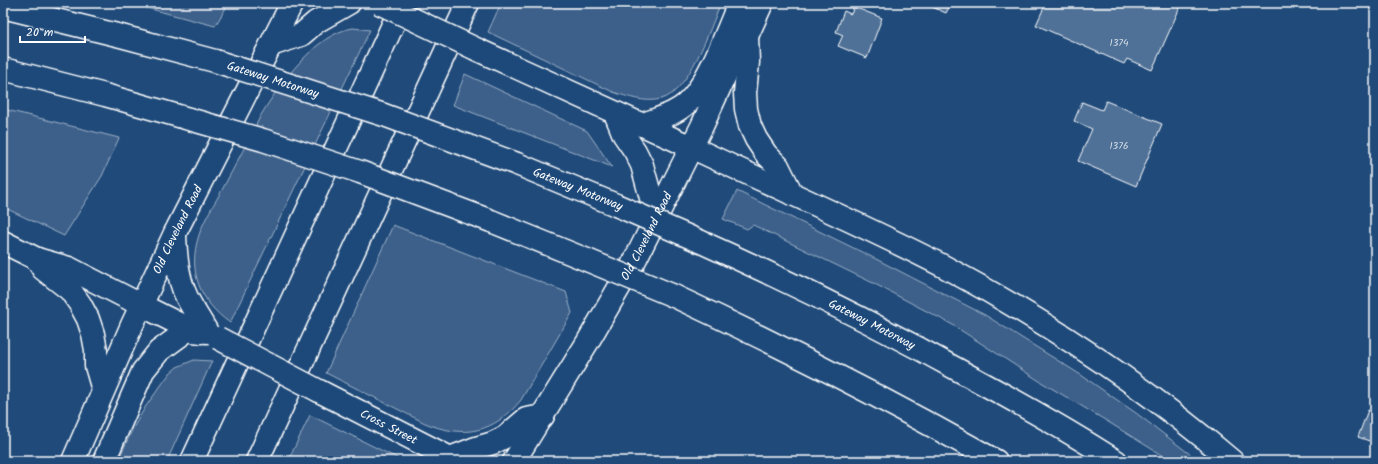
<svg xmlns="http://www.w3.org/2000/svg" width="1378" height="464" font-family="Kalam,sans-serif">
<rect width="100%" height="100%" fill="#1f4a7a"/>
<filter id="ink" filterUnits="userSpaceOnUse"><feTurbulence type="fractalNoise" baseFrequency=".025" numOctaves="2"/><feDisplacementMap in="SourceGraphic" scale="8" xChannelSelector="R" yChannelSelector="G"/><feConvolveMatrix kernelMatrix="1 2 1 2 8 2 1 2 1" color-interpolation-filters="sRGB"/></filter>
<g filter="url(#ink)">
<g fill="#3c618b" stroke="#9eb0c5">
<polygon points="128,3 229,3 215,26"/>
<path d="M501,3H721C710,28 689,93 661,99C645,103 628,97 613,92L488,32Z"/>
<path d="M353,28L370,30L230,323C200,302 187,271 199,235C204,219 215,203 223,188C236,164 249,139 261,115C279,85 316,33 353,28Z"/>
<polygon points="465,74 587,131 612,167 453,105"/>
<polygon points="3,109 119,138 102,176 64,236 3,207"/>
<polygon points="737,191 874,258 985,315 1081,375 1136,413 1199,461 1171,461 1105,420 1041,382 951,324 873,283 753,225 747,229 723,219"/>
<path d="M393,225L566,292L572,313L521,400C494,433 464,439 425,423L326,373Z"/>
<polygon points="194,360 212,361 167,461 118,461 133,428 146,406 170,373 177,367"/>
<polygon points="310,415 403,461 288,461"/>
</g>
<g fill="#507197" stroke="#fff">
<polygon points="923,3 951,3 946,13"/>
<polygon points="1046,3 1182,3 1152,70 1127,59 1124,64 1036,25"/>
<polygon points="854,7 882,18 867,58 838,46 843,35 836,32 844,11 851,14"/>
<polygon points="1106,101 1162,124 1136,186 1078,161 1092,129 1074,121 1082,102 1102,110"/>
<polygon points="1368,410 1375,412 1375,443 1358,437"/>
</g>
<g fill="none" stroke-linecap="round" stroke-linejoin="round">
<g stroke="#fff" stroke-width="25">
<g id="secondary">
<polyline points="271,45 301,35 316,22 349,3"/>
<polyline points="478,50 691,147"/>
<polyline points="615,113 624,135 635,151 642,165 656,216"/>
<path d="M641,125C656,119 674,115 686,104C708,85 727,31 739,3"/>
<path d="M175,235C176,259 178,284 191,305C196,314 202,323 207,332"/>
<polyline points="141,305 193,331 202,332"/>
<path id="s1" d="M321,392L456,461"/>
<polyline points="450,458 476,448 493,443 505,437 526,419 543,416"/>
<path id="s2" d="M73,461L132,325L175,233L292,3"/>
<polyline points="104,461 143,371 159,351 189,329"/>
<path id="s3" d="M514,461L587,343L635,260L703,124L732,60L747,36L762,3"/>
</g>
</g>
<g stroke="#fff" stroke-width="25">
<g id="trunk">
<polyline points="192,461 403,3"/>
<polyline points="257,461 468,3"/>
</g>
</g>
<g stroke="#fff" stroke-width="25">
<g id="motorway">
<polyline points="3,7 121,36 215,61"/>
<polyline points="747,36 748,62 745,93 746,109 750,126 756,139 766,154 778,166 792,194"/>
<polyline points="3,69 105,95 189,119"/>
<path d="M691,147C775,187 862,224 945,267C1046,321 1145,387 1232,461"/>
<polyline points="517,164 616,205"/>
<polyline points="491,221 587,260"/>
<path id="s4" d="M699,241C793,283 883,328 973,378C1021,404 1070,432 1116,461"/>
<polyline points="3,242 37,259 69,268 141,305"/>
<polyline points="37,259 43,269 70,290 80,304 88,319 93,334 96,350 96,366 103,390"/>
<path d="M674,296C784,347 891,402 996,461"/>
</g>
</g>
<use href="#secondary" stroke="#1f4a7a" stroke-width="22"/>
<use href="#trunk" stroke="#1f4a7a" stroke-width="22"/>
<use href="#motorway" stroke="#1f4a7a" stroke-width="22"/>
<g stroke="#fff" stroke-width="25" stroke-linecap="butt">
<g id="secondary-bridge">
<polyline points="379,3 478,50"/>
<polyline points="218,338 321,392"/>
</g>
</g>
<g stroke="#fff" stroke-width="25" stroke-linecap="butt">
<g id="motorway-bridge">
<path id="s5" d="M215,61L384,115L517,164"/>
<polyline points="189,119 263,140 360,172 491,221"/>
<polyline points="616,205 699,241"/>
<polyline points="587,260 674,296"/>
</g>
</g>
<use href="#secondary-bridge" stroke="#1f4a7a" stroke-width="22"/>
<use href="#motorway-bridge" stroke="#1f4a7a" stroke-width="22"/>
</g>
</g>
<g text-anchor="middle" stroke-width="3.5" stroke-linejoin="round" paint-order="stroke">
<g font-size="10" fill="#d3dce5">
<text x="1119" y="46">1374</text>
<text x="1119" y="149">1376</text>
</g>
<g font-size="12" fill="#fff" stroke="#1f4a7a">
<text dy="4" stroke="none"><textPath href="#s5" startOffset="61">Gateway Motorway</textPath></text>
<text transform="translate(578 189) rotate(22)" y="4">Gateway Motorway</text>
<text dy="4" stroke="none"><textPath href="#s2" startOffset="254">Old Cleveland Road</textPath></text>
<text dy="4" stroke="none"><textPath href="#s3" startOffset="261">Old Cleveland Road</textPath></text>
<text dy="4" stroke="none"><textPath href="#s4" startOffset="192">Gateway Motorway</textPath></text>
<text dy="4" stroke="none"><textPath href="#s1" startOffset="76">Cross Street</textPath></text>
</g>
</g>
<rect width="1378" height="464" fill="none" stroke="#1f4a7a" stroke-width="16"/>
<rect x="8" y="8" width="1362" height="448" fill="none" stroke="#fff" stroke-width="1.5" filter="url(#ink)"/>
<path d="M20 36v6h65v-6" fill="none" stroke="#ffffff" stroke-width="2"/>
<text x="26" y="36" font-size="12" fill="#ffffff" stroke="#1f4a7a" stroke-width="3" paint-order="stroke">20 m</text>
</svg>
